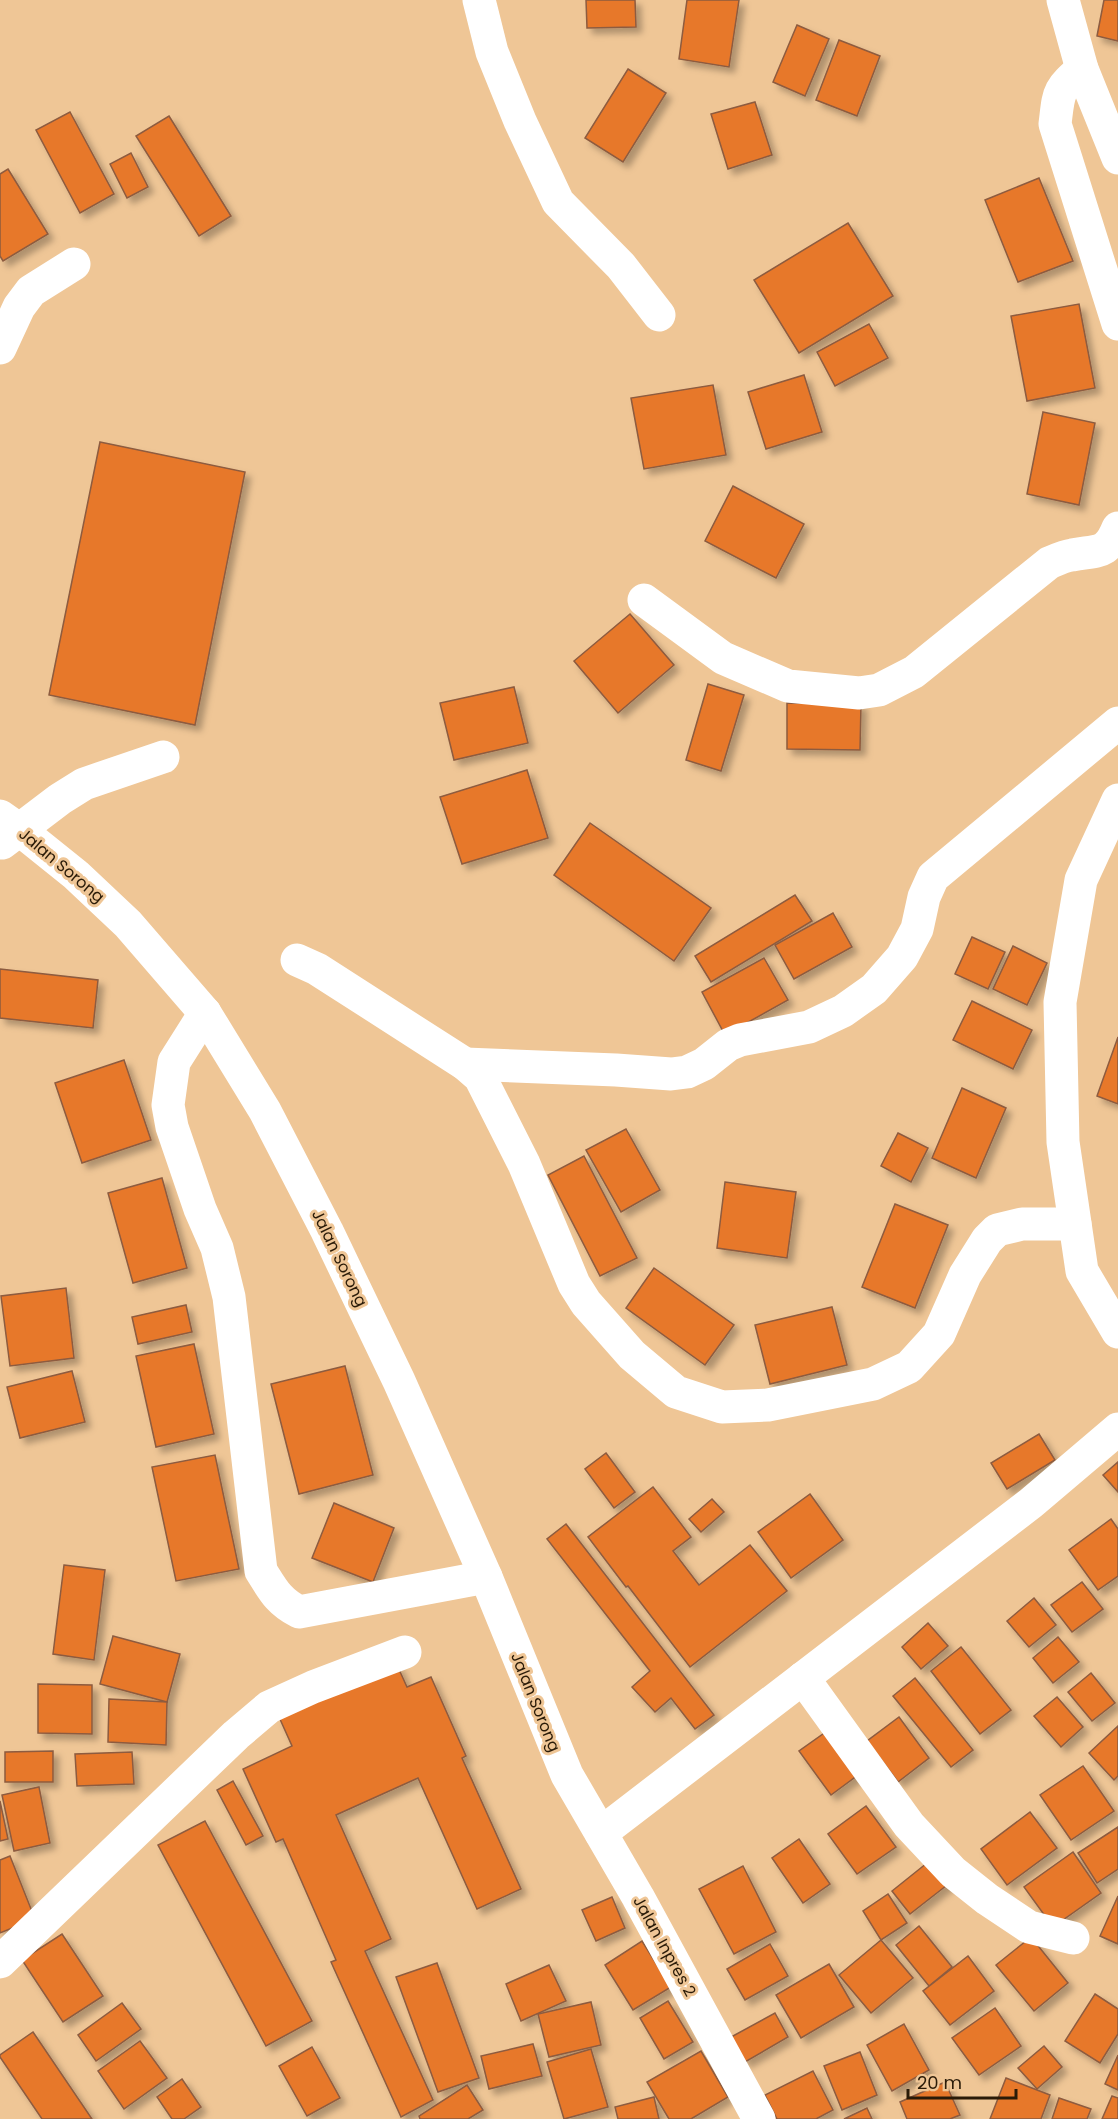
<svg xmlns="http://www.w3.org/2000/svg" width="1118" height="2119" font-family="Poppins,sans-serif">
<defs>
<filter id="shadow"><feDropShadow dx="5.5" dy="5.5" stdDeviation="3" flood-color="#0004"/></filter>
</defs>
<rect width="100%" height="100%" fill="#efc696"/>
<g fill="#e7782a" stroke="#8d5b3f" stroke-width="1.5" filter="url(#shadow)">
<polygon points="586,0 635,0 636,27 587,28"/>
<polygon points="687,0 739,0 729,67 679,59"/>
<polygon points="1104,0 1118,0 1118,41 1097,36"/>
<polygon points="797,25 829,39 805,96 773,82"/>
<polygon points="839,40 880,56 857,116 816,100"/>
<polygon points="628,69 666,93 623,162 585,138"/>
<polygon points="755,102 772,155 728,169 711,114"/>
<polygon points="70,112 114,194 80,213 36,130"/>
<polygon points="169,116 231,216 199,236 136,136"/>
<polygon points="131,153 148,187 127,198 110,164"/>
<polygon points="8,169 48,234 3,261 0,256 0,174"/>
<polygon points="1039,178 1073,261 1018,282 985,200"/>
<polygon points="848,223 893,296 799,353 754,280"/>
<polygon points="1079,304 1095,388 1027,401 1011,316"/>
<polygon points="869,324 888,358 835,386 817,352"/>
<polygon points="804,375 822,432 766,449 748,392"/>
<polygon points="713,385 726,455 644,469 631,398"/>
<polygon points="1043,412 1095,423 1079,505 1027,494"/>
<polygon points="100,442 245,472 195,725 49,695"/>
<polygon points="733,486 804,524 776,578 705,541"/>
<polygon points="630,614 674,665 618,713 574,661"/>
<polygon points="708,684 744,695 721,771 686,760"/>
<polygon points="514,687 528,743 454,760 440,703"/>
<polygon points="787,703 861,704 860,750 787,749"/>
<polygon points="527,770 548,838 462,864 440,797"/>
<polygon points="590,823 711,908 674,961 554,875"/>
<polygon points="795,895 812,921 711,982 695,956"/>
<polygon points="833,913 852,947 794,979 775,945"/>
<polygon points="972,937 1005,952 988,989 955,974"/>
<polygon points="1013,946 1047,963 1027,1005 993,989"/>
<polygon points="764,958 788,1000 725,1035 702,992"/>
<polygon points="0,969 98,980 93,1028 0,1018"/>
<polygon points="972,1001 1032,1030 1013,1069 953,1040"/>
<polygon points="1118,1037 1118,1104 1097,1096"/>
<polygon points="124,1060 151,1140 82,1163 55,1083"/>
<polygon points="962,1088 1006,1108 976,1178 932,1158"/>
<polygon points="626,1129 660,1190 621,1212 586,1150"/>
<polygon points="898,1133 928,1148 911,1182 881,1166"/>
<polygon points="584,1156 637,1258 600,1276 548,1175"/>
<polygon points="162,1178 187,1268 133,1283 108,1193"/>
<polygon points="725,1182 796,1192 787,1258 717,1248"/>
<polygon points="895,1204 948,1225 915,1308 862,1287"/>
<polygon points="654,1268 734,1325 705,1365 626,1308"/>
<polygon points="66,1288 74,1358 10,1366 1,1296"/>
<polygon points="186,1305 192,1332 138,1344 132,1317"/>
<polygon points="832,1307 847,1365 770,1384 755,1325"/>
<polygon points="194,1344 214,1434 156,1447 136,1356"/>
<polygon points="345,1366 373,1475 299,1494 271,1384"/>
<polygon points="72,1371 85,1422 20,1438 7,1387"/>
<polygon points="1039,1434 1055,1460 1007,1489 991,1463"/>
<polygon points="606,1453 635,1492 614,1508 585,1469"/>
<polygon points="215,1455 239,1569 176,1581 152,1467"/>
<polygon points="1118,1462 1118,1492 1103,1475"/>
<polygon points="653,1487 691,1537 673,1551 699,1585 750,1545 787,1591 690,1667 628,1586 626,1587 588,1537"/>
<polygon points="810,1494 843,1540 791,1578 758,1532"/>
<polygon points="712,1499 724,1512 701,1532 689,1519"/>
<polygon points="334,1503 394,1528 373,1582 312,1558"/>
<polygon points="1111,1519 1118,1529 1118,1576 1098,1590 1069,1550"/>
<polygon points="566,1524 714,1715 695,1729 671,1698 655,1712 632,1687 650,1671 547,1539"/>
<polygon points="64,1565 105,1570 94,1660 53,1654"/>
<polygon points="1082,1582 1103,1609 1072,1632 1051,1605"/>
<polygon points="1034,1598 1056,1625 1029,1647 1007,1621"/>
<polygon points="928,1623 948,1646 921,1669 902,1647"/>
<polygon points="113,1636 180,1654 167,1702 100,1684"/>
<polygon points="1058,1637 1079,1662 1053,1683 1033,1658"/>
<polygon points="961,1647 1011,1710 980,1734 931,1671"/>
<polygon points="397,1665 407,1687 431,1677 466,1756 462,1758 521,1889 477,1909 418,1778 336,1815 391,1939 365,1951 433,2100 401,2117 331,1962 336,1960 283,1839 276,1842 243,1769 292,1746 279,1717"/>
<polygon points="1091,1673 1115,1703 1092,1721 1068,1692"/>
<polygon points="915,1678 973,1750 951,1767 893,1696"/>
<polygon points="38,1684 92,1685 92,1734 38,1733"/>
<polygon points="1057,1697 1083,1727 1061,1747 1034,1716"/>
<polygon points="109,1699 167,1702 166,1745 108,1742"/>
<polygon points="899,1717 929,1758 898,1782 867,1741"/>
<polygon points="1118,1726 1118,1776 1114,1780 1089,1753"/>
<polygon points="830,1729 862,1772 831,1795 799,1751"/>
<polygon points="53,1751 53,1782 5,1782 5,1752"/>
<polygon points="132,1752 134,1784 77,1786 75,1754"/>
<polygon points="1083,1766 1114,1811 1071,1840 1040,1795"/>
<polygon points="233,1781 263,1836 246,1845 217,1790"/>
<polygon points="39,1787 50,1843 14,1851 2,1795"/>
<polygon points="0,1801 8,1839 0,1841"/>
<polygon points="866,1806 896,1847 857,1874 828,1834"/>
<polygon points="1030,1812 1057,1848 1007,1885 981,1849"/>
<polygon points="205,1821 312,2021 266,2046 158,1845"/>
<polygon points="1118,1827 1118,1869 1097,1883 1078,1853"/>
<polygon points="799,1839 830,1884 803,1903 772,1858"/>
<polygon points="1073,1852 1101,1893 1053,1927 1024,1887"/>
<polygon points="10,1856 35,1919 0,1933 0,1860"/>
<polygon points="932,1859 951,1882 910,1914 892,1891"/>
<polygon points="743,1866 776,1932 734,1954 699,1889"/>
<polygon points="888,1894 907,1923 881,1940 863,1911"/>
<polygon points="1118,1896 1118,1944 1100,1936"/>
<polygon points="612,1897 625,1928 596,1941 582,1910"/>
<polygon points="919,1926 952,1967 929,1986 896,1945"/>
<polygon points="62,1934 103,1996 63,2022 22,1960"/>
<polygon points="1031,1937 1068,1983 1034,2011 996,1965"/>
<polygon points="881,1940 913,1978 871,2013 839,1975"/>
<polygon points="642,1941 671,1987 633,2010 605,1965"/>
<polygon points="770,1944 788,1976 745,2000 727,1969"/>
<polygon points="968,1956 994,1991 950,2025 923,1991"/>
<polygon points="437,1963 479,2078 438,2092 396,1977"/>
<polygon points="829,1964 854,2007 801,2038 776,1995"/>
<polygon points="549,1965 566,2001 521,2021 506,1984"/>
<polygon points="1095,1994 1118,2009 1118,2034 1100,2063 1065,2041"/>
<polygon points="668,2001 693,2042 664,2059 640,2018"/>
<polygon points="591,2002 601,2045 549,2057 538,2014"/>
<polygon points="122,2003 141,2029 96,2061 78,2035"/>
<polygon points="995,2008 1021,2046 979,2075 952,2038"/>
<polygon points="775,2013 788,2037 745,2062 731,2037"/>
<polygon points="904,2024 929,2070 892,2091 867,2045"/>
<polygon points="33,2032 92,2119 42,2119 0,2057 0,2055"/>
<polygon points="140,2041 167,2078 124,2109 98,2071"/>
<polygon points="533,2044 542,2076 489,2089 481,2056"/>
<polygon points="1044,2046 1062,2067 1037,2089 1018,2068"/>
<polygon points="312,2047 340,2098 307,2116 279,2066"/>
<polygon points="591,2049 608,2107 564,2119 547,2062"/>
<polygon points="701,2051 728,2097 691,2119 669,2119 647,2082"/>
<polygon points="860,2052 877,2095 842,2110 824,2066"/>
<polygon points="1118,2055 1118,2090 1105,2084"/>
<polygon points="813,2071 833,2110 816,2119 777,2119 765,2095"/>
<polygon points="1006,2078 1050,2095 1041,2119 990,2119"/>
<polygon points="182,2079 201,2107 184,2119 172,2119 157,2097"/>
<polygon points="945,2082 960,2115 950,2119 907,2119 900,2102"/>
<polygon points="467,2085 483,2110 468,2119 420,2119 419,2116"/>
<polygon points="1112,2096 1118,2098 1118,2119 1102,2119"/>
<polygon points="654,2097 659,2119 618,2119 615,2107"/>
<polygon points="1059,2098 1091,2109 1087,2119 1052,2119"/>
<polygon points="867,2108 872,2119 844,2119"/>
</g>
<g fill="none" stroke-linecap="round" stroke-linejoin="round">
<g stroke="#fff" stroke-width="33">
<polyline points="479,0 492,52 520,121 558,202 621,266 659,315"/>
<polyline points="1063,0 1082,69 1118,158"/>
<path d="M1082,69C1057,91 1059,91 1055,124L1118,324"/>
<polyline points="0,348 19,307 31,291 74,264"/>
<path d="M644,600L723,658L788,686L859,693L879,690L914,672L1049,563C1056,560 1064,556 1072,555C1098,550 1107,555 1118,528"/>
<polyline points="1118,800 1081,880 1060,1002 1063,1142 1082,1271 1118,1332"/>
<polyline points="0,816 20,830 76,875 128,924 205,1013 265,1111 327,1231 399,1381 486,1577 567,1775 638,1897 759,2119"/>
<polyline points="2,843 60,799 84,784 163,757"/>
<polyline points="297,960 317,969 465,1064 480,1077 524,1164 574,1284 586,1303 632,1355 676,1392 722,1407 768,1405 873,1384 909,1367 939,1334 965,1275 987,1240 997,1230 1022,1224 1075,1224"/>
<path d="M205,1013L174,1062L168,1105L172,1127L200,1209L217,1248L229,1297L261,1571C273,1590 278,1601 299,1612L486,1577"/>
<polyline points="465,1064 616,1070 671,1074 687,1072 704,1064 728,1045 740,1040 809,1027 843,1011 874,989 902,957 917,929 924,897 933,877 1118,723"/>
<polyline points="803,1678 909,1825 953,1872 987,1899 1029,1927 1073,1938"/>
<polyline points="601,1833 1031,1503 1118,1429"/>
<polyline points="0,1962 236,1735 269,1707 313,1687 405,1652"/>
</g>
</g>
<g text-anchor="middle" stroke-width="6" stroke-linejoin="round" paint-order="stroke">
<g font-size="16" fill="#2a1b08" stroke="#efc696">
<text transform="translate(62 865) rotate(40)" y="6">Jalan Sorong</text>
<text transform="translate(340 1258) rotate(64)" y="6">Jalan Sorong</text>
<text transform="translate(536 1702) rotate(68)" y="6">Jalan Sorong</text>
<text transform="translate(665 1946) rotate(61)" y="6">Jalan Inpres 2</text>
</g>
</g>
<path d="M908 2089v9h108v-9" fill="none" stroke="#2a1b08" stroke-width="3"/>
<text x="917" y="2089" font-size="18" fill="#2a1b08" stroke="#efc696" stroke-width="4.5" paint-order="stroke">20 m</text>
</svg>
